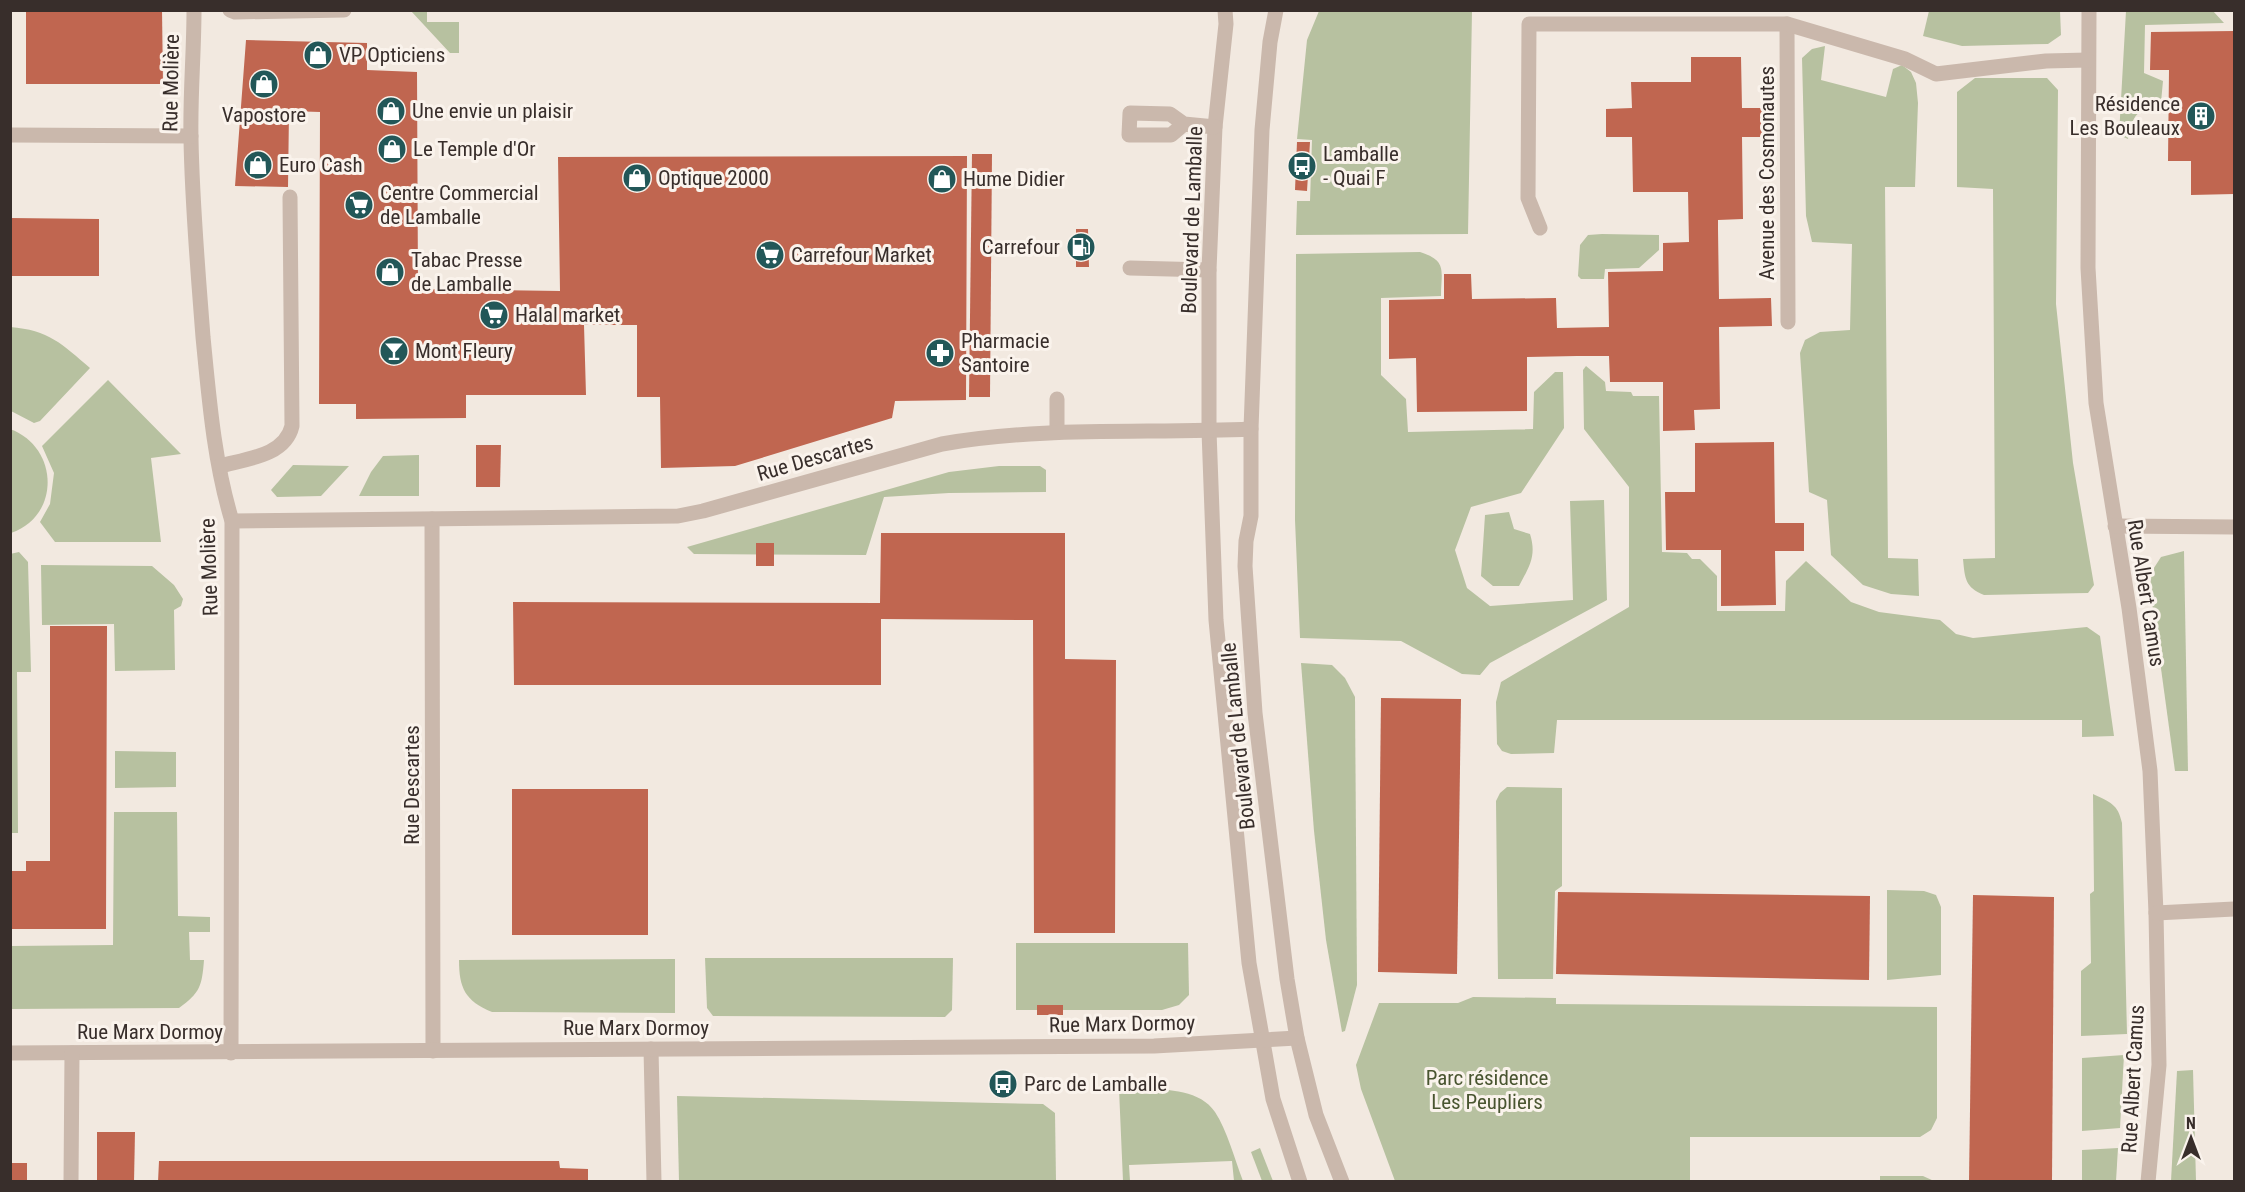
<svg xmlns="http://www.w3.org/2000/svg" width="2245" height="1192" font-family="'Roboto Condensed',sans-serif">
<rect width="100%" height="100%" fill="#f2e9e0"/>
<g fill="#b7c1a0">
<polygon points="411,11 427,11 427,22 459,22 459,53 450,53"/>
<polygon points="1319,11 1472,11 1468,234 1296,235 1297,201 1310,201 1312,140 1297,139 1307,40"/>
<polygon points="1929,11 2060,11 2061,35 2048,44 1962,46 1923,36"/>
<path d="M2126,11H2213L2224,23L2145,25L2144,73L2163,81L2161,102C2137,111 2133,113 2128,139L2119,135Z"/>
<polygon points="1825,46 1821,80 1886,97 1893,69 1902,65 1911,72 1916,83 1918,103 1915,187 1885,187 1888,558 1918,559 1919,596 1891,594 1863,585 1831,555 1827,500 1809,492 1800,353 1805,340 1820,332 1850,330 1852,244 1812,242 1806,216 1802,58 1812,49"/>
<path d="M1975,78H2047L2058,90L2056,304L2073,463L2094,585L2088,593L1984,595C1965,587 1965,579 1963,559L1995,558L1993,189L1957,187V92Z"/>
<polygon points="1602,234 1659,235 1659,250 1639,268 1605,269 1604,279 1581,279 1578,276 1580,245 1588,235"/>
<path d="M1420,252C1448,261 1441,271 1441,296L1381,298V375L1406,399L1408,432L1533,429L1534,392L1555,372H1563L1564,428L1521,493L1471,507L1455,550L1467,588L1490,606L1573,600L1570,501L1604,500L1607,600L1490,663L1480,675L1462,674L1401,641L1300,638L1295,520L1296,254Z"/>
<path d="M10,327C49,330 62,344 90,368L40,421L34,423L11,411Z"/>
<polygon points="1586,366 1605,382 1606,391 1631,392 1633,396 1659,396 1662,552 1687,553 1692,559 1700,559 1717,576 1717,611 1785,611 1786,581 1806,561 1851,602 1879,612 1940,620 1956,634 1973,638 2087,627 2100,636 2114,736 2082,737 2082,720 1557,720 1554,753 1511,754 1502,751 1497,744 1496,702 1501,682 1629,607 1629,487 1584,429 1583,370"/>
<polygon points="108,380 181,454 151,458 161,542 55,542 40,522 50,504 54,473 42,446"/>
<path d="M10,429C59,447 61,516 11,533Z"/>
<polygon points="419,455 419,496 359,496 371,472 383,456"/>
<polygon points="293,465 349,466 321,496 277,497 271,490"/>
<polygon points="999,466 1040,466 1046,470 1046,492 949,493 884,497 866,555 694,554 687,547 949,472"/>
<path d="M1509,512L1514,529L1530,534C1537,556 1529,567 1519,586H1493L1481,576L1485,515Z"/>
<polygon points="2184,551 2188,771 2175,771 2150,588 2152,571 2161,557"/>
<polygon points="19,552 28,562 31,672 17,672 18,833 11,833 10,554"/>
<polygon points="41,565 152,566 174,585 183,599 181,606 174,610 175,670 115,671 114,624 42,625"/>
<polygon points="1301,663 1332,665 1345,678 1355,697 1357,985 1345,1031 1342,1032 1326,940 1314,831"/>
<polygon points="115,751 176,752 176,787 115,788"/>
<polygon points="1507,787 1562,788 1562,886 1555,891 1553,979 1498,979 1496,801 1500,793"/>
<path d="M2093,794C2110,802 2118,804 2122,823L2127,1034L2081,1036V971L2091,963L2090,894L2094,891Z"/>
<path d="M114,812H177L178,916L210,917V932H189L190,960H204C202,986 200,993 179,1008L11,1009V946L113,945Z"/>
<polygon points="1887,890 1924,891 1936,895 1941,907 1941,975 1887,980"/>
<polygon points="1016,943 1188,943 1189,995 1179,1005 1162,1010 1016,1010"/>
<polygon points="705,958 953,958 952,1010 945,1017 713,1016 707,1008"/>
<path d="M675,959V1013L492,1012C465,1001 459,988 459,960Z"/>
<polygon points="1473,997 1556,998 1556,1004 1937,1007 1937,1118 1931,1130 1920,1137 1690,1137 1690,1181 1395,1181 1361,1089 1356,1065 1379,1003 1458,1003"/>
<polygon points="2124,1055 2120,1128 2082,1131 2082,1058"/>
<polygon points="2193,1070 2196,1181 2171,1181 2177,1071"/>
<path d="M1119,1089C1148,1090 1196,1084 1215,1112C1227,1130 1235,1160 1243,1181H1234L1232,1161L1129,1165L1130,1181H1123Z"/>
<polygon points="677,1096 1043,1104 1055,1113 1056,1181 679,1181"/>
<polygon points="1260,1148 1273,1181 1262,1181 1251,1152"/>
<polygon points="2118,1148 2116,1181 2082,1181 2082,1150"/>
<polygon points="1880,1176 1923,1176 1934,1181 1880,1181"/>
</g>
<g fill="#c06650">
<polygon points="26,10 162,10 163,84 26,84"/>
<polygon points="2234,31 2234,194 2191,195 2191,161 2168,161 2169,70 2150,70 2151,32"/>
<polygon points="246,40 367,43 367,70 417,72 418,289 560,291 558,157 967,156 966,400 895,401 892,418 735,466 661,468 660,397 637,397 637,325 584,325 586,395 466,395 466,418 356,419 356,404 319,404 320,112 289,111 288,187 235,186"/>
<polygon points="1691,57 1741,57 1742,108 1769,108 1769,137 1742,137 1743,219 1718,220 1718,229 1719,299 1771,298 1772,326 1719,327 1720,409 1694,410 1695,430 1663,431 1663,382 1610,382 1609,356 1577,356 1527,357 1527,411 1417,412 1416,358 1389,359 1389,300 1444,299 1444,274 1471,274 1472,299 1556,298 1557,328 1609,327 1608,272 1663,271 1663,243 1689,242 1688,192 1633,192 1632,137 1606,137 1606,109 1632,108 1631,82 1691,82"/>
<polygon points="1297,142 1310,142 1307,191 1295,190"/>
<polygon points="972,154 992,154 990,397 969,397"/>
<polygon points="10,218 99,219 99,276 10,276"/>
<polygon points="1076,229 1088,229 1089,267 1076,267"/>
<polygon points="1774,442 1775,523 1804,523 1804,551 1775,551 1776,605 1721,606 1721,550 1666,550 1665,492 1695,492 1695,443"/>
<polygon points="476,445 501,445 500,487 476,487"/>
<polygon points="881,533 1065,533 1065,659 1116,660 1115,933 1034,933 1033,620 881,619 881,685 514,685 513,602 880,603"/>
<rect x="756" y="543" width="18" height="23"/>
<polygon points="50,626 107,626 106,929 10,929 10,871 26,871 26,861 50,861"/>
<polygon points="1381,698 1461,699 1457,974 1378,972"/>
<rect x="512" y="789" width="136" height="146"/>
<polygon points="1558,892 1870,896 1869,980 1556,974"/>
<polygon points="1973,895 2054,897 2052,1182 1969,1182"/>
<rect x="1037" y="1005" width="26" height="10"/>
<polygon points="993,1080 1013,1080 1013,1088 993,1089"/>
<polygon points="97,1132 135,1132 134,1182 97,1182"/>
<polygon points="159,1161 559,1161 560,1168 588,1169 588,1182 158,1182"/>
<rect x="10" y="1163" width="17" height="19"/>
</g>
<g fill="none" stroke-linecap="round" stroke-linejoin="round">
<g stroke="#cab8ac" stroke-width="15">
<path d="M194,10C194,53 190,95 191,138C192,204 198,271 203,337C209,398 214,462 232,521L231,1053"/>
<polyline points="230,10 235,12 344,10"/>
<polyline points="1225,10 1226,24 1215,127 1209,270 1209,431 1216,620 1249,963 1273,1099 1300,1182"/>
<polyline points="1276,10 1270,42 1262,130 1251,429 1251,516 1246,541 1245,566 1255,713 1287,979 1297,1038 1316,1115 1342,1182"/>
<polyline points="2089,10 2088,268 2096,403 2129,608 2150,771 2156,913 2159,1065 2148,1182"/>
<polyline points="1787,24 1788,322"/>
<polyline points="1184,124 1171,135 1129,135 1130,113 1170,114 1184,124 1215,127"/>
<polyline points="10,135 191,136"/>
<polyline points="1540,228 1528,198 1529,24 1787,24 1905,59 1936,74 2046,61 2088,60"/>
<polyline points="1130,268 1209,270"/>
<polyline points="1057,399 1057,432"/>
<path d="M220,466C246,459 285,456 292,426L290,197"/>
<polyline points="432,519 433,1051"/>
<path d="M232,521L678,516L703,511L942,444C1044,426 1148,434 1251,429"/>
<polyline points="2115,526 2234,527"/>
<polyline points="2156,913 2234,909"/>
<polyline points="651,1049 654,1182"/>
<polyline points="10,1053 1154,1046 1297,1038"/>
<polyline points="71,1182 72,1053"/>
</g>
</g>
<defs>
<g id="shop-disc" transform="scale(1.5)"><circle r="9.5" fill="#225758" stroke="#faf3ec"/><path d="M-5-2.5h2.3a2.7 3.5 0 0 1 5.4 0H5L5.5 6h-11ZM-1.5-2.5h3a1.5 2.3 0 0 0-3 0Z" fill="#fff"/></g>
<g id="building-disc" transform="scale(1.5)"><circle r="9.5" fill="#225758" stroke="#faf3ec"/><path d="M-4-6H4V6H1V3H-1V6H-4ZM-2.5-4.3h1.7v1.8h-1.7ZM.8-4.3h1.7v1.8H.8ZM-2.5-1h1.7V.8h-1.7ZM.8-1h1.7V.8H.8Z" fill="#fff"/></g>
<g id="bus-disc" transform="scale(1.5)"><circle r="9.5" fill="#225758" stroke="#faf3ec"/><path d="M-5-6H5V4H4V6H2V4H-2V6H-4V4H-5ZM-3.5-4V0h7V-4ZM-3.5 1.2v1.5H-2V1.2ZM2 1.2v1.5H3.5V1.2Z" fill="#fff"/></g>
<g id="supermarket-disc" transform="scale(1.5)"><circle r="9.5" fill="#225758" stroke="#faf3ec"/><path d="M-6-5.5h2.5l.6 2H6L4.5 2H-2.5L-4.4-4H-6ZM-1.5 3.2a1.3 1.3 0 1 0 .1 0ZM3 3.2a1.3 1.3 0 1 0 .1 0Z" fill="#fff"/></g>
<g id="fuel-disc" transform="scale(1.5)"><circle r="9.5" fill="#225758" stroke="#faf3ec"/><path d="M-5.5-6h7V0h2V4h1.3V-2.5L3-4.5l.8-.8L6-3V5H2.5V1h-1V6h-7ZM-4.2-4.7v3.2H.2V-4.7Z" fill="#fff"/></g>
<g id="bar-disc" transform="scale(1.5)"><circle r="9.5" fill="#225758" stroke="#faf3ec"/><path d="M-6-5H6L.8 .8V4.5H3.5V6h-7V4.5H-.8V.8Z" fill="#fff"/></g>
<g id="pharmacy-disc" transform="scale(1.5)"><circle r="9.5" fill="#225758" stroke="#faf3ec"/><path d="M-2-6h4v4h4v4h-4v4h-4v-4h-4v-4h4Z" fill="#fff"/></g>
</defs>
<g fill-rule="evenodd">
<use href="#shop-disc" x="318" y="55"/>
<use href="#shop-disc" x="264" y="84"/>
<use href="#shop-disc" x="391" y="111"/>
<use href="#building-disc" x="2201" y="116"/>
<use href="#shop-disc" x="392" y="149"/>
<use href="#shop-disc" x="258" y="165"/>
<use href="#bus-disc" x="1302" y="166"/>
<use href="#shop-disc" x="637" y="178"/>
<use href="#shop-disc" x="942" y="179"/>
<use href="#supermarket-disc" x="359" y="205"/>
<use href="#fuel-disc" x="1081" y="247"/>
<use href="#supermarket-disc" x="770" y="255"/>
<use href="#shop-disc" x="390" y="272"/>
<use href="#supermarket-disc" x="494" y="315"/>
<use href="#bar-disc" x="394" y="351"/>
<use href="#pharmacy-disc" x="940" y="353"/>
<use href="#bus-disc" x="1003" y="1084"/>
</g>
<g text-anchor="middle" stroke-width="6" stroke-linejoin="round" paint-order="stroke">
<g font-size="21" fill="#382e2b" stroke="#faf3ec" text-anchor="start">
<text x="339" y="62">VP Opticiens</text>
<text x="2180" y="111" text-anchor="end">Résidence<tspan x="2180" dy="24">Les Bouleaux</tspan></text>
<text x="412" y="118">Une envie un plaisir</text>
<text x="264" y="122" text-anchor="middle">Vapostore</text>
<text x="413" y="156">Le Temple d'Or</text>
<text x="1323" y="161">Lamballe<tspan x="1323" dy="24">- Quai F</tspan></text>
<text x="279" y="172">Euro Cash</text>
<text x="658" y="185">Optique 2000</text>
<text x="963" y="186">Hume Didier</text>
<text x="380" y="200">Centre Commercial<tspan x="380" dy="24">de Lamballe</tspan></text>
<text x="1060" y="254" text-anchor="end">Carrefour</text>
<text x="791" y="262">Carrefour Market</text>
<text x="411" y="267">Tabac Presse<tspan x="411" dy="24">de Lamballe</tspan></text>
<text x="515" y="322">Halal market</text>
<text x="961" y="348">Pharmacie<tspan x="961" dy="24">Santoire</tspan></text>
<text x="415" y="358">Mont Fleury</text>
<text x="1024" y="1091">Parc de Lamballe</text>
</g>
<g font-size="21" fill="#382e2b" stroke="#faf3ec">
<text transform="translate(171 83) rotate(-89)" y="7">Rue Molière</text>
<text transform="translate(1767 173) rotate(-90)" y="7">Avenue des Cosmonautes</text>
<text transform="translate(1192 220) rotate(-88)" y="7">Boulevard de Lamballe</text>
<text transform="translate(815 458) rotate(-16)" y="7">Rue Descartes</text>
<text transform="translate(209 567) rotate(-92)" y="7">Rue Molière</text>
<text transform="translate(2146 593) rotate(81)" y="7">Rue Albert Camus</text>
<text transform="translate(1238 736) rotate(-96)" y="7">Boulevard de Lamballe</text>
<text transform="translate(412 785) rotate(-90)" y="7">Rue Descartes</text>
<text transform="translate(1122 1024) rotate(-1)" y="7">Rue Marx Dormoy</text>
<text x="636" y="1035">Rue Marx Dormoy</text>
<text x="150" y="1039">Rue Marx Dormoy</text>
<text transform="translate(2133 1079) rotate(-87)" y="7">Rue Albert Camus</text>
</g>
<g font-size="21" fill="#495530" stroke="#faf3ec">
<text x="1487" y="1085">Parc résidence<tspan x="1487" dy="24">Les Peupliers</tspan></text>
</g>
</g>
<rect width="2245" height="1192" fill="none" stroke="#382e2b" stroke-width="24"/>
<g transform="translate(2191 1138)" stroke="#faf3ec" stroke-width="4.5" paint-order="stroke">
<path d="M0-4.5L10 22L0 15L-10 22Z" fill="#382e2b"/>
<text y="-9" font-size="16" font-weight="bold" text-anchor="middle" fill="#382e2b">N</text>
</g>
</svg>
